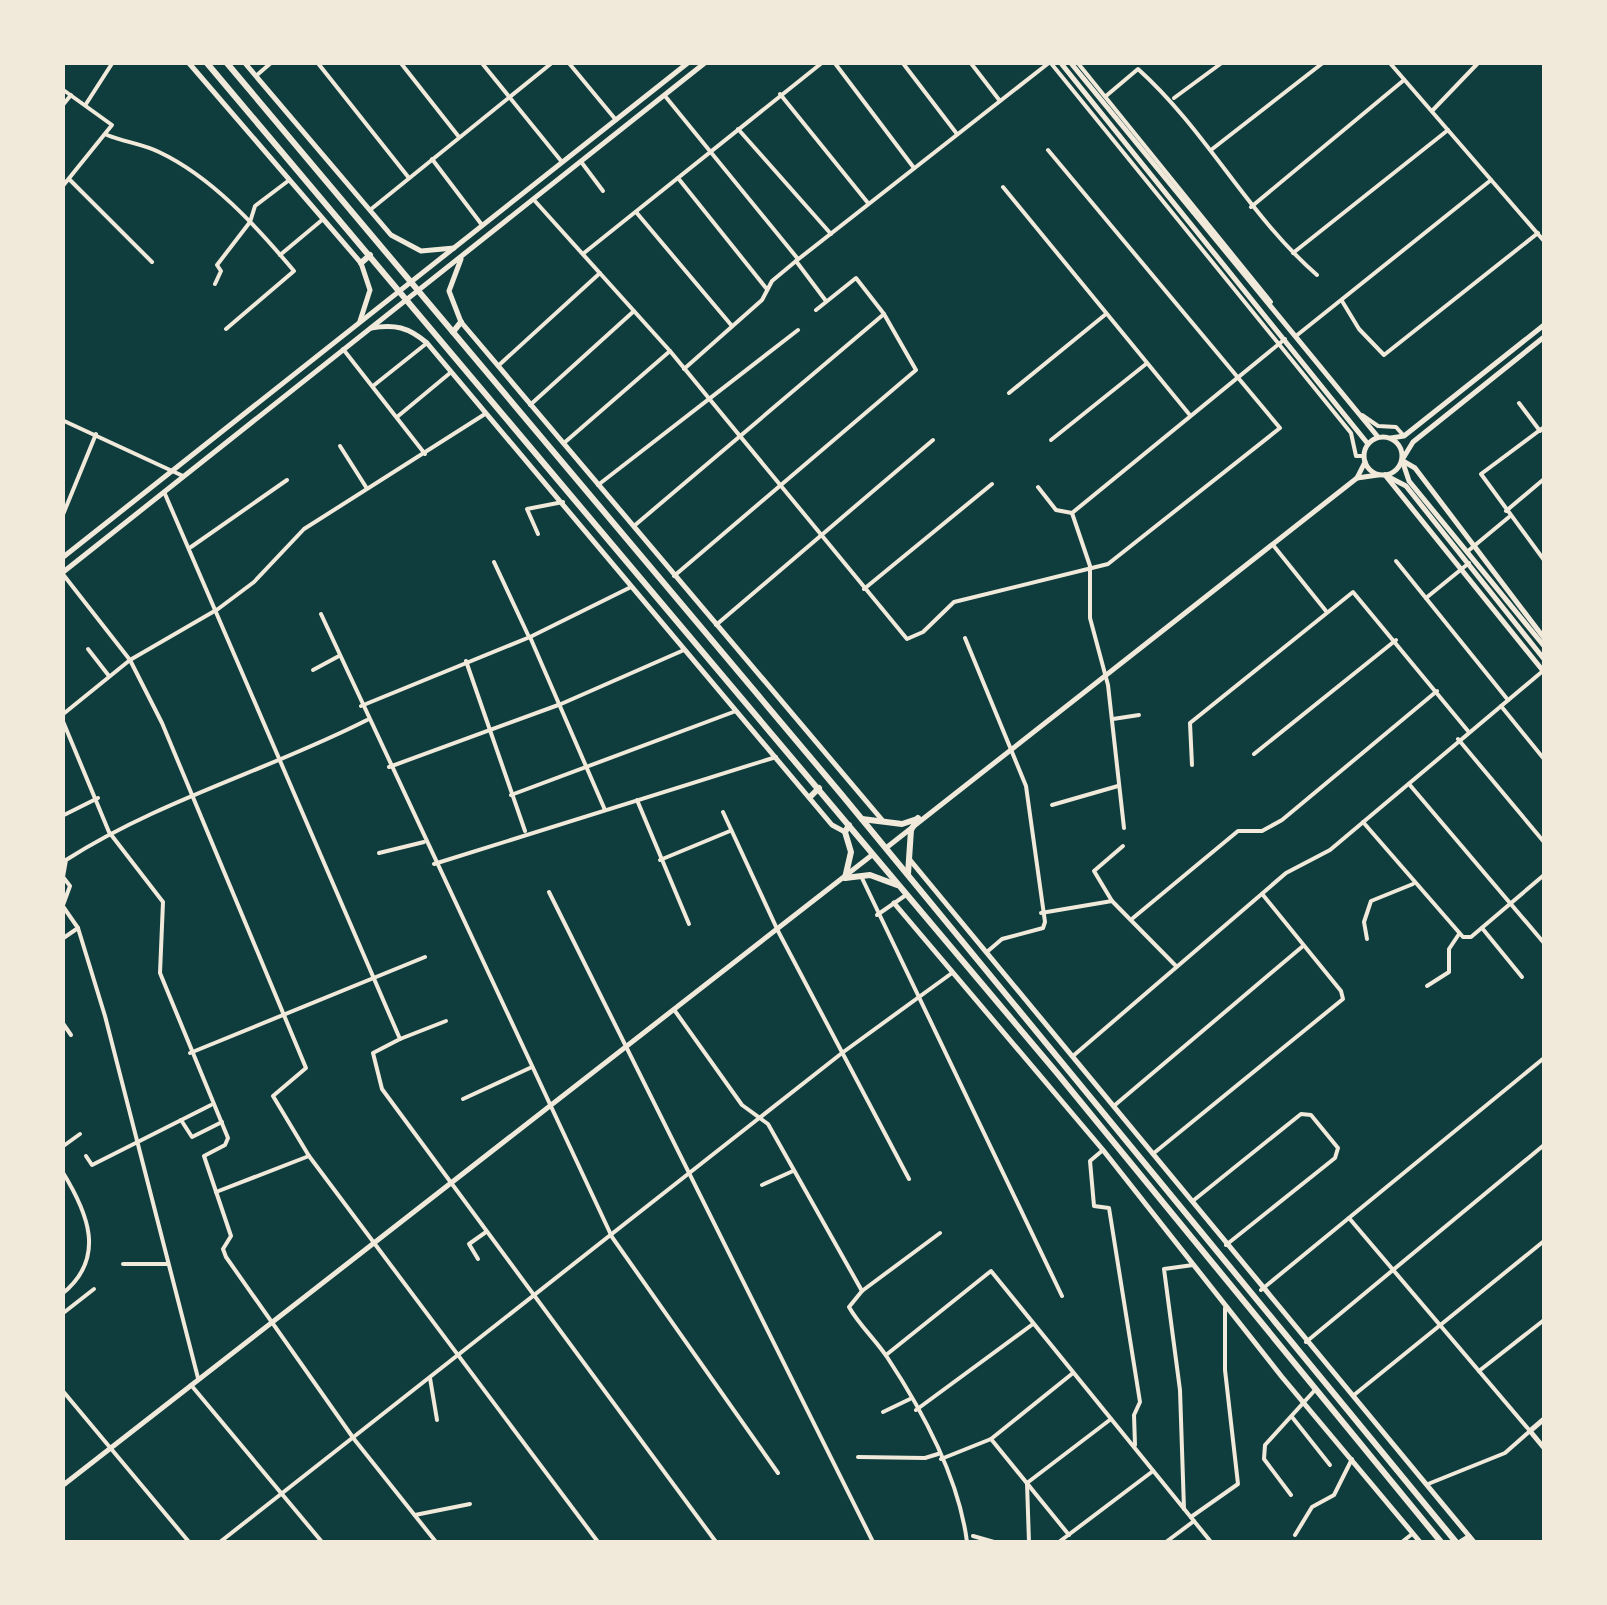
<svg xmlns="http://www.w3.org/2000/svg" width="1607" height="1605" font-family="'Noto Sans',sans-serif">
<rect width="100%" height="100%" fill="#0f3d3e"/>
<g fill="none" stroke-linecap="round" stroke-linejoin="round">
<g stroke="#f1e9da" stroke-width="4">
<polyline points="317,62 409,178"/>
<polyline points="400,62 459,137"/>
<polyline points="481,62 562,162"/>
<polyline points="568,62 616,120"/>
<polyline points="834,62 914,168"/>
<polyline points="902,62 957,134"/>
<polyline points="970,62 1000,101"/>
<polyline points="1077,62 1271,302"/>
<polyline points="1389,62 1544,241"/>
<polyline points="257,75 272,62"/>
<polyline points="62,89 112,125 62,187"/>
<polyline points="780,94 868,203"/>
<polyline points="665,96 798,259"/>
<path d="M1106,96L1138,69C1207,131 1247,214 1317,275"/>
<polyline points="1174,98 1223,62"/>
<polyline points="86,104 113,62"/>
<polyline points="62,106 71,95"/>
<polyline points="1432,111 1479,62"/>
<polyline points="738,129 831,234"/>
<path d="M107,135C124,142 143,144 159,152C212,177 257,227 294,271L226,329"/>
<polyline points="1211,150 1324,62"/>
<polyline points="432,159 482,225"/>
<polyline points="582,163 603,191"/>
<polyline points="678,178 766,288"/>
<polyline points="70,180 152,262"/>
<polyline points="1003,187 1189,414"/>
<polyline points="534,200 670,351 907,639 923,632 954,602 1108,564 1280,428 1048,150"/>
<polyline points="1251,207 1404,80"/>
<polyline points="370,210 553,62"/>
<polyline points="636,212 732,326"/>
<polyline points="584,253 823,62"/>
<polyline points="1293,253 1448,130"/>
<polyline points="280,255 322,220"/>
<polyline points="796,261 826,301"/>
<polyline points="215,284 221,271 217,265 250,222 255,206 288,181"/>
<polyline points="1342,301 1359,329 1384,355 1538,233"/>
<polyline points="1296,336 1491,180"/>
<polyline points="343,349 425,454"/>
<polyline points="498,366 600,273"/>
<polyline points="684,369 762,300 772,281 796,261 1050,62 1351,433 1356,456 1364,456"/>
<polyline points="373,386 427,343"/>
<polyline points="1009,393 1106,314"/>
<polyline points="1519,403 1540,431"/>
<polyline points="530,405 634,311"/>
<polyline points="1362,415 1378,426 1396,427 1404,436"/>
<polyline points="397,417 450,373"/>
<polyline points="62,420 183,476"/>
<polyline points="1544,427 1481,474 1544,560"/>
<polyline points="1051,440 1146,364"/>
<polyline points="564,443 670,351"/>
<polyline points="340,446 366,487"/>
<polyline points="598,485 798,330"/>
<polyline points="1038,487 1056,510 1072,513 1285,339"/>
<polyline points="165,494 400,1039 373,1053 382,1089 716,1542"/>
<polyline points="1506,511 1544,479"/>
<polyline points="1072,513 1090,566 1090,618 1108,685 1124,828"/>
<polyline points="62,517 96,434"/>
<polyline points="634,526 884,314 856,278 816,310"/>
<polyline points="538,534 527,509 563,502"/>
<polyline points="1273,545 1326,611"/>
<polyline points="191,547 287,480"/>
<polyline points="1468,551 1509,517"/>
<polyline points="1396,561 1508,700"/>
<polyline points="494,562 529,637"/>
<polyline points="62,573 130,660 162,723 306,1068 273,1096 309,1156 598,1542"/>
<polyline points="674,576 916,370 884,314"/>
<polyline points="864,589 992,484"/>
<polyline points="1426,598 1469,563"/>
<polyline points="321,614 612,1237 778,1473"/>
<polyline points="716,625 933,440"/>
<polyline points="530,637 605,810"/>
<polyline points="965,638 1026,786 1045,922 1043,928 1002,939 988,951"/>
<polyline points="88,649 109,676"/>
<polyline points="466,661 525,831"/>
<polyline points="313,670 339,656"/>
<polyline points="361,706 530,637 631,587"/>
<polyline points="1501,706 1544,759"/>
<polyline points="62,715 130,660 218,609 254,582 304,529 485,414"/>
<polyline points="62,719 109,832 163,902 160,973 228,1138 225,1145 204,1156 231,1236 223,1249 226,1257 354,1439 436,1542"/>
<polyline points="1113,719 1139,715"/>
<polyline points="1458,739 1544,842"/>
<polyline points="1254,754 1396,640"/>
<polyline points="1192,765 1190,723 1353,592 1468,731"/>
<polyline points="389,767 561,704 684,650"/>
<polyline points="1409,784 1544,943"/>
<polyline points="511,795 736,711"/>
<polyline points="637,800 689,924"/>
<polyline points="1052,805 1118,786"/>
<polyline points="723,812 778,931 909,1179"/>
<polyline points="62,816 98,798"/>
<polyline points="1363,822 1463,937 1471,937 1544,875"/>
<polyline points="379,853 424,842"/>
<polyline points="660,860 730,831"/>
<polyline points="434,864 776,757"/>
<polyline points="861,876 1062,1296"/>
<polyline points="549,892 873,1542"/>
<polyline points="1112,901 1094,871 1123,846"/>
<polyline points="62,905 78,928 105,1016 198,1378"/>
<path d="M63,905L70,886L63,877L66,860C160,800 269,770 367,720"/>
<polyline points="1041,913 1112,901 1176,966"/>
<polyline points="877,915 906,895"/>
<polyline points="1133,918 1238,831 1262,831 1282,820 1437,691"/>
<polyline points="1482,928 1522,977"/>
<polyline points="62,939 78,928"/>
<polyline points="1367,939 1364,922 1371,901 1413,884"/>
<polyline points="1427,986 1449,972 1449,949 1459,934"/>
<polyline points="675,1011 742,1105 768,1124 862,1291"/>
<polyline points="62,1022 71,1035"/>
<polyline points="400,1039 446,1021"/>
<polyline points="190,1053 425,957"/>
<polyline points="1073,1056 1286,873 1330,850 1544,670"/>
<polyline points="463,1099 532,1067"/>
<polyline points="1115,1105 1303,946"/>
<polyline points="181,1120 192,1137 222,1122"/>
<polyline points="62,1147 80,1134"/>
<polyline points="1103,1150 1090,1161 1094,1206 1109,1208 1140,1402 1134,1415 1135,1445"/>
<polyline points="1154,1153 1343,999 1341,991 1263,895"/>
<polyline points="86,1156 92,1165 211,1105"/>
<path d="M62,1171C88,1213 107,1258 62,1294"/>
<polyline points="762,1185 793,1171"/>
<polyline points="216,1192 309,1156"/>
<polyline points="1194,1200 1301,1114 1311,1115 1338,1148 1335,1158 1226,1245"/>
<polyline points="1349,1218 1530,1431 1505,1453 1428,1484"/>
<path d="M940,1233L862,1291L849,1307C859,1325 875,1339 887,1357C922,1410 959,1479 967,1542"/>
<polyline points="478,1259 469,1244 486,1232"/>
<polyline points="123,1264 168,1264"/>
<polyline points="1261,1290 1544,1058"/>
<polyline points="62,1314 94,1289"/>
<polyline points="1306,1342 1544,1145"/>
<polyline points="886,1355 991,1271 1211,1542"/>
<polyline points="1479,1371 1544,1320"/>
<polyline points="430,1378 437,1420"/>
<polyline points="191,1385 322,1542"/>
<polyline points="62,1390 189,1542"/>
<polyline points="1354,1395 1544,1241"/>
<polyline points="916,1410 1033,1324"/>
<polyline points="883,1412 910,1399"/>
<polyline points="1292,1417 1330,1465"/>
<polyline points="991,1439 1069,1535"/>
<polyline points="858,1457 925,1458 938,1454"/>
<polyline points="941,1459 991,1439 1073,1373"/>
<polyline points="1291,1495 1264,1459 1265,1445 1315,1390"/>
<polyline points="1184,1509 1180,1390 1164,1269 1193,1265"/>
<polyline points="415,1515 470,1504"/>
<polyline points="1191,1517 1238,1484 1225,1370 1225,1308"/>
<polyline points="1295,1535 1312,1507 1334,1495 1352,1459"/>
<polyline points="973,1536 994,1542"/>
<polyline points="220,1542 842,1053 952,973"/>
<polyline points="1029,1542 1027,1483 1111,1419"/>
<polyline points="1059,1542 1153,1471"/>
<polyline points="1166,1542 1194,1521"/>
<polyline points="1402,1542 1412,1534"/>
</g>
<g stroke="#f1e9da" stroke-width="5">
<polyline points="188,62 361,263 370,290 360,321"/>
<polyline points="244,62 391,235 421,251 454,248"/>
<polyline points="461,259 449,291 461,322 883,821"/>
<path d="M371,328C395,324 408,327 427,343L832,825L845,832"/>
<polyline points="1403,461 1415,468 1544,638"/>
<polyline points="1385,475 1544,672"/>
<polyline points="910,860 1474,1542"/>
<polyline points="894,903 1103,1150 1282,1377 1420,1542"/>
<polyline points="1544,1419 1530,1431 1544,1448"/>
</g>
<g stroke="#f1e9da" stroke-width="5">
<polyline points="1060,62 1368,444"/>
<polyline points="1070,62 1378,437"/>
<polyline points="1544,337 1413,442 1402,460 1409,481 1544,646"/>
<circle cx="1383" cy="456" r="19"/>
<polyline points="1391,438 1404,436 1544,325"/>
<polyline points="1385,475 1406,486 1544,659"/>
<polyline points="1357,478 1378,475"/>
<polyline points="62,558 689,62"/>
<polyline points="62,573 706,62"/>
<polyline points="886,848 1357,478 1365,462"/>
<polyline points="62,1486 872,855"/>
</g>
<g stroke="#f1e9da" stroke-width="6">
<polyline points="206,62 1057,1073 1441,1542"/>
<polyline points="226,62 842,795 1456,1542"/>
<polyline points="361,263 370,255"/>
<polyline points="453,332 461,322"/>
<polyline points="810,797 819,788"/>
<polyline points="862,819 902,824 917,819"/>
<polyline points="908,874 911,830 918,818"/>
<polyline points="845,878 870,875 897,885"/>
<polyline points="845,878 851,852 845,832 849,825"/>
<polyline points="1461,1542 1469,1537"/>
</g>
</g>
<rect width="1607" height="1605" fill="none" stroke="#f1e9da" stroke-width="130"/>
</svg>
